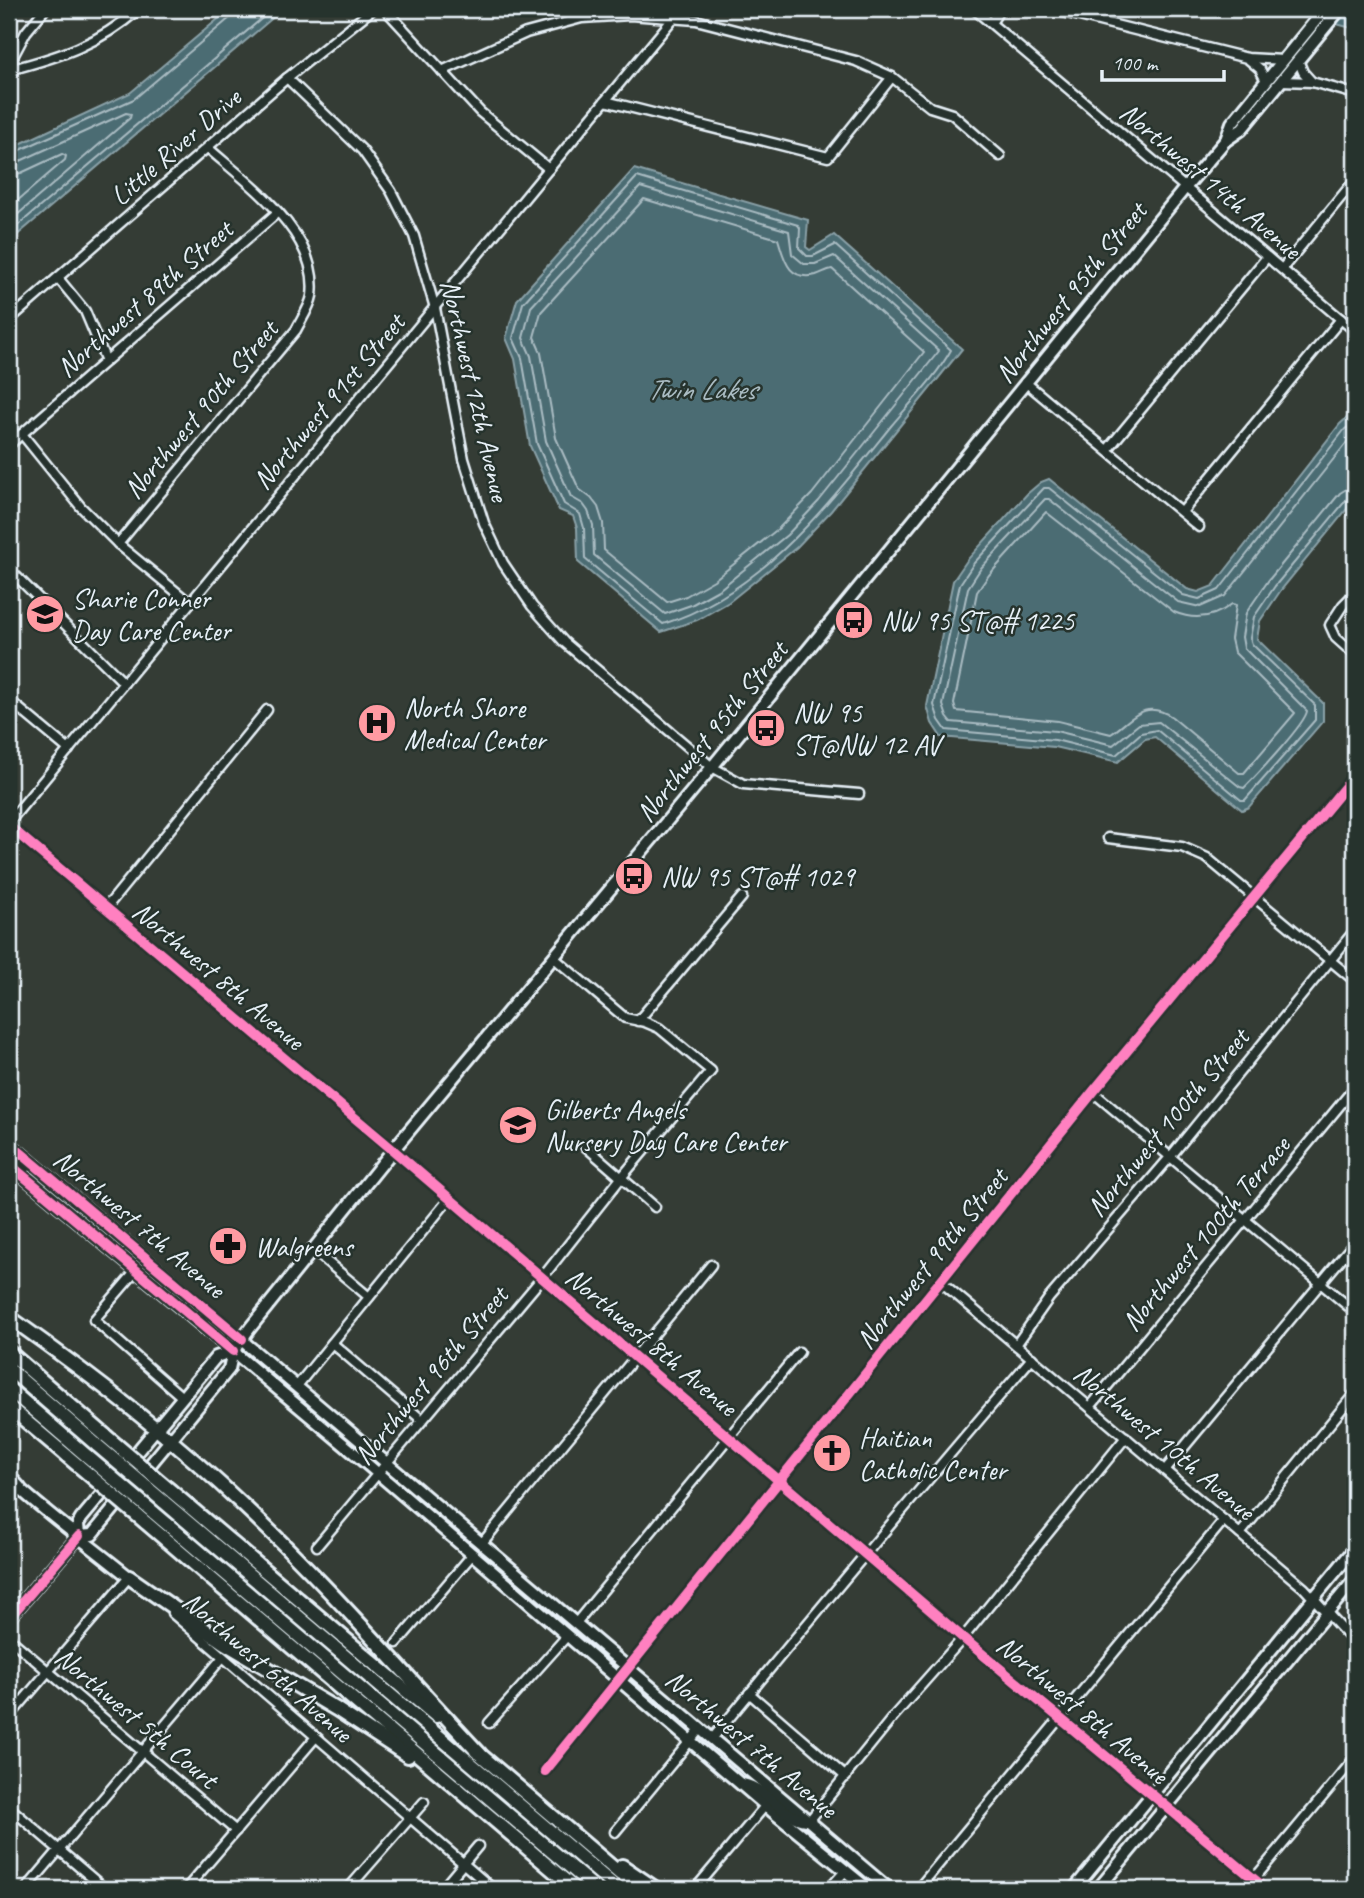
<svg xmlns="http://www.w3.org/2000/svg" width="1364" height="1898" font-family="Caveat,sans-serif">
<rect width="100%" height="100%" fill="#343c35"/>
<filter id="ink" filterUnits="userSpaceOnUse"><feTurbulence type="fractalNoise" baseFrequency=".0143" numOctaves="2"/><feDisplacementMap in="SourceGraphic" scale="14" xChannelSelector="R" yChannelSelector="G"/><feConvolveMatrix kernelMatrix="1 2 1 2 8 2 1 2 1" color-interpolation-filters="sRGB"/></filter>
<g filter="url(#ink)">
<g fill="#4c6c73" stroke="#8aa1a8" stroke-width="2">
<polygon points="230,9 283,9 9,242 9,149 130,93"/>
<polygon points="1280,9 1355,9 1355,29"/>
<polygon points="634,169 808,220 806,247 810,250 834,235 962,349 831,511 797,547 729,602 697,620 661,632 578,562 577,528 573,516 559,510 530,446 515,359 506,338 517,300"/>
<polygon points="1350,415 1355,416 1355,499 1281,590 1260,621 1257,639 1323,703 1323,721 1249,807 1242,810 1155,737 1145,739 1118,762 1054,747 941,737 932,723 927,706 953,581 968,559 1027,494 1041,482 1049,479 1187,589 1198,592 1213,586 1340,424"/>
</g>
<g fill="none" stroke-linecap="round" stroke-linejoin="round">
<g stroke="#aabcc3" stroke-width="2">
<polyline points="9,155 134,99 231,17 234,9"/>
<polyline points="9,164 18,162 126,113 131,114 130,118 9,222"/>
<polyline points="9,175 21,173 62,154 66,156 65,160 9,208"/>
<path d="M637,177L798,225L800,228L799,248L807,256H813L835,245L951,350C936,377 911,402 891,426C829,503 761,594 663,624L585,559L584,528L580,514L564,504L537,444L522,358L513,338L523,303Z"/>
<polygon points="640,187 789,231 792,254 804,264 815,264 834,256 939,351 819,501 787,535 720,589 691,605 665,614 594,555 593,525 588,511 583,504 571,497 546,441 531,356 523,338 531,307"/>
<path d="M644,199L778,239C784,257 787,282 816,275C822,273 827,270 832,269L924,352L812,494L779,528L714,580L686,596L667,602L604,550L603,523L598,507L591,498L579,489L556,438L541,353L534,337L541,312Z"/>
<polyline points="9,233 273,9"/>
<polyline points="1355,423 1345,429 1219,590 1199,599 1183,595 1049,488 1044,488 974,563 960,584 934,705 939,720 946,730 1055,740 1116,755 1141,733 1157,730 1241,800 1245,800 1315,720 1315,705 1252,644 1250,638 1254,617 1275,586 1347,499 1355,496"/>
<path d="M1355,432L1225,596L1200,607L1178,602L1049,499H1045L981,568L968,588L943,705L947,717L951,722L1056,731L1113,745L1139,724L1159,722L1240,787L1244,788C1256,776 1306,723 1307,711L1244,648L1242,637L1246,613L1268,581L1340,493L1348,488L1355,487"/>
<path d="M1046,512L1174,612C1195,621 1214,618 1232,604L1236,605L1231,639L1234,652L1295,713L1244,773H1239L1172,717C1143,698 1131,721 1111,734L1058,721L956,711L954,704L977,592L989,575Z"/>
</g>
<g stroke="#e8f1f8" stroke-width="13">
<g id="minor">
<polyline points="385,9 480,112 549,169"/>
<polyline points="974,9 1355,331"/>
<polyline points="1051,9 1247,58 1283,60"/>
<polyline points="991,23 1000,9"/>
<polyline points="1247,58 1260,69 1266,81"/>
<polyline points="1298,60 1303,72 1312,82"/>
<polyline points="9,64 26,32 45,9"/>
<path d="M9,70C62,56 97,45 139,9"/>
<polyline points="442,71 526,33 582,18 630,15 696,20 856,61 892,77 930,107 952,114 1000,156"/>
<polyline points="287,78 362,150 391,191 414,236 435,308 464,459 484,523 503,563 532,606 564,642 712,767 743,784 859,794"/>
<polyline points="1281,81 1312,82 1355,94"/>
<polyline points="605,101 828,157 892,77"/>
<polyline points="1282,269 1355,180"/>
<polyline points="58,278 85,311 106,361"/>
<polyline points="9,320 287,78 373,9"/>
<polyline points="1025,382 1199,527"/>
<polyline points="22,434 81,507 118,544 190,603"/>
<polyline points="9,445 278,212"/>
<polyline points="1108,449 1267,257"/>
<polyline points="1182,512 1341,319"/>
<path d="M118,544L296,330C301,320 310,307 312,296C320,234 250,185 208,148"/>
<polyline points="9,569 124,683"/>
<polyline points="1355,593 1343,605 1330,625 1336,638 1355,655"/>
<polyline points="9,700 69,750"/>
<polyline points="9,822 681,9"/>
<polyline points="9,826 393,1150 963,1638 1266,1889"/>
<polyline points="1108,838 1182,847 1207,858 1355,981"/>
<polyline points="106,908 267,710"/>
<polyline points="638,1021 742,897"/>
<polyline points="1093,1092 1355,1312"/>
<polyline points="585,1146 655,1207"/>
<polyline points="313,1250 369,1297"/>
<polyline points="136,1271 94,1320 182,1397"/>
<polyline points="940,1281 1304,1588 1355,1643"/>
<polyline points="332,1343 422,1420"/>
<polyline points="1016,1345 1049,1298 1171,1156 1355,930"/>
<polyline points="297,1386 449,1199"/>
<polyline points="1090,1407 1355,1087"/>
<polyline points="1165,1470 1355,1242"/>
<polyline points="1240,1534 1355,1393"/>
<polyline points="482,1543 711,1265"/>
<polyline points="317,1546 542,1278 621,1178 711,1071 659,1028 645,1022 625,1018 553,957"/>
<polyline points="172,1613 493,1889"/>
<polyline points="576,1623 799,1352"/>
<polyline points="9,1638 236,1831"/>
<polyline points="397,1643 472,1555"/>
<polyline points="749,1693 846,1777"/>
<polyline points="9,1717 129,1577 132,1580"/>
<polyline points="489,1723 567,1636"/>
<path d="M712,1739C817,1611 924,1484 1032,1358"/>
<polyline points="545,1771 1093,1092 1355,775"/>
<polyline points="9,1807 105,1889"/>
<polyline points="809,1821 893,1717 963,1638 1126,1437"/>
<polyline points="615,1832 700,1729"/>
<polyline points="1254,1879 1355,1758"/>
<polyline points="26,1889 223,1657"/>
<polyline points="186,1889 316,1737"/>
<polyline points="348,1889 424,1802"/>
<polyline points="442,1889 478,1846"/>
<polyline points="695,1889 765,1806"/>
<polyline points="829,1889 846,1870"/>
<polyline points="918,1889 1224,1520"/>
</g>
</g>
<g stroke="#e8f1f8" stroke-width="16">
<g id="major">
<polyline points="1226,140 1232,123 1325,9"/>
<polyline points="9,1143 889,1889"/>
<polyline points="9,1153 22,1165 36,1166"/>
<polyline points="9,1164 347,1447 772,1811 868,1889"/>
<path d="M19,1488C54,1519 92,1547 129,1577"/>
<polyline points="79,1536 78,1524 81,1519 216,1357 233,1351"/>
<polyline points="9,1618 79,1536 92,1535 229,1369 233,1351 250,1328 393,1150 712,767 1185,188 1225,141 1241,130 1340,9"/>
<path d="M743,1784C769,1790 781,1817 806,1820"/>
<polyline points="1074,1889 1355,1548"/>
<polyline points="1098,1889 1355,1579"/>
</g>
</g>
<g stroke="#e8f1f8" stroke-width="18">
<g id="highway">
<path d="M9,1317C91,1375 172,1437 245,1507C328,1585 402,1671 480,1754"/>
<polyline points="9,1352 106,1436"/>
<polyline points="9,1369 98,1446"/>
<polyline points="9,1389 88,1457"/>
<polyline points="9,1407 80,1467"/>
<polyline points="9,1477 19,1488"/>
<polyline points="171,1491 436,1716"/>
<polyline points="163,1501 618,1889"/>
<polyline points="153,1512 596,1889"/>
<polyline points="145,1522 575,1889"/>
<polyline points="129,1577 223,1642 336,1709 408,1756"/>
<polyline points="476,1751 638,1889"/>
<polyline points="622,1866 656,1889"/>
</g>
</g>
<use href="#minor" stroke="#26332d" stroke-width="8"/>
<use href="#major" stroke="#26332d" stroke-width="10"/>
<use href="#highway" stroke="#26332d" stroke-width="12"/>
<g stroke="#e8f1f8" stroke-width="18" stroke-linecap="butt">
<g id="highway-bridge">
<polyline points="106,1436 171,1491"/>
<polyline points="98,1446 163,1501"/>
<polyline points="88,1457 153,1512"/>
<polyline points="80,1467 145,1522"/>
</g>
</g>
<use href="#highway-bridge" stroke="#26332d" stroke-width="12"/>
<g stroke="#26332d" stroke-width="15">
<g id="cycleway">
<polyline points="9,826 393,1150 963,1638 1266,1889"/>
<polyline points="9,1143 242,1339"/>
<polyline points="9,1164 233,1351"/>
<polyline points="9,1618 79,1536"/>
<polyline points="545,1771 1093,1092 1355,775"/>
</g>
</g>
<use href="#cycleway" stroke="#ff80c0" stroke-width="10"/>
</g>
</g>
<defs>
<g id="school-disc" transform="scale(2.0125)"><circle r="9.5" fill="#ff9aa2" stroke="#26332d"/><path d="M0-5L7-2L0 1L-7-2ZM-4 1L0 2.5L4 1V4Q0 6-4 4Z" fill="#111"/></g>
<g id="bus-disc" transform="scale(2.0125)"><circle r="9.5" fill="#ff9aa2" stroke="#26332d"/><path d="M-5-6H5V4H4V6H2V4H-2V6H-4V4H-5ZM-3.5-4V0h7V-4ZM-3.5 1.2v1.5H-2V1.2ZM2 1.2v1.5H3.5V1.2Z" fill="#111"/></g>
<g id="hospital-disc" transform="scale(2.0125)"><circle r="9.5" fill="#ff9aa2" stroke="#26332d"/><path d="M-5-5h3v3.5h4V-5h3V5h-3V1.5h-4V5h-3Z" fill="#111"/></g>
<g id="pharmacy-disc" transform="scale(2.0125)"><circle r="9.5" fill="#ff9aa2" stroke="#26332d"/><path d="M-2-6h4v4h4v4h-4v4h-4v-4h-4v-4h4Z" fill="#111"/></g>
<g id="church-disc" transform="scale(2.0125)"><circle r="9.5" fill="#ff9aa2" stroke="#26332d"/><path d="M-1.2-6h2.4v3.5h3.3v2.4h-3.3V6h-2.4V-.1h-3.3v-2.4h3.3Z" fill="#111"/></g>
</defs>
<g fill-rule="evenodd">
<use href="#school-disc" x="45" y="614"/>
<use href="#bus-disc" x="854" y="620"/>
<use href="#hospital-disc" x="377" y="723"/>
<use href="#bus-disc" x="766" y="728"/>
<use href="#bus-disc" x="634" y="876"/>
<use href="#school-disc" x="518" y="1125"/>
<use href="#pharmacy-disc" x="228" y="1246"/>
<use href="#church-disc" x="832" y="1453"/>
</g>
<g text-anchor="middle" stroke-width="5" stroke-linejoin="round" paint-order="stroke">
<g font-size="28" fill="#e8f1f8" stroke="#26332d">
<text transform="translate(175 146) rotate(-41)" y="10">Little River Drive</text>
<text transform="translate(1211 180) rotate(40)" y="10">Northwest 14th Avenue</text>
<text transform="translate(1070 292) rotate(-51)" y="10">Northwest 95th Street</text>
<text transform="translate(144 298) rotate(-41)" y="10">Northwest 89th Street</text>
<text transform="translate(476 390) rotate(77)" y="10">Northwest 12th Avenue</text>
<text transform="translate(328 401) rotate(-50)" y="10">Northwest 91st Street</text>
<text transform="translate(200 409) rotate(-50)" y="10">Northwest 90th Street</text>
<text transform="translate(711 731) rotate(-51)" y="10">Northwest 95th Street</text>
<text transform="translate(219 975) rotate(40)" y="10">Northwest 8th Avenue</text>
<text transform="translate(1167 1122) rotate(-50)" y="10">Northwest 100th Street</text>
<text transform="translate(140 1223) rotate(40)" y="10">Northwest 7th Avenue</text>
<text transform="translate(1205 1233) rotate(-50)" y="10">Northwest 100th Terrace</text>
<text transform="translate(931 1258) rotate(-51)" y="10">Northwest 99th Street</text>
<text transform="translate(652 1341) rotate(40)" y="10">Northwest 8th Avenue</text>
<text transform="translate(430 1375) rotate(-50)" y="10">Northwest 96th Street</text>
<text transform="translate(1165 1441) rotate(40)" y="10">Northwest 10th Avenue</text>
<text transform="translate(268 1666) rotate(41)" y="10">Northwest 6th Avenue</text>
<text transform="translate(1083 1709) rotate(40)" y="10">Northwest 8th Avenue</text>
<text transform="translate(137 1717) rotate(40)" y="10">Northwest 5th Court</text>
<text transform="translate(752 1743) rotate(40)" y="10">Northwest 7th Avenue</text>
</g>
<g font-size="28" fill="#e8f1f8" stroke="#26332d" text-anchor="start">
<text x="72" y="608">Sharie Conner<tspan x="72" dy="32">Day Care Center</tspan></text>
<text x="881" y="630">NW 95 ST@# 1225</text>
<text x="404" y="717">North Shore<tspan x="404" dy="32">Medical Center</tspan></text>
<text x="793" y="722">NW 95<tspan x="793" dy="32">ST@NW 12 AV</tspan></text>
<text x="661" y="886">NW 95 ST@# 1029</text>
<text x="545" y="1119">Gilberts Angels<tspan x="545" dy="32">Nursery Day Care Center</tspan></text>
<text x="255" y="1256">Walgreens</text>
<text x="859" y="1447">Haitian<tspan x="859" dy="32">Catholic Center</tspan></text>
</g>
<g font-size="30" font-style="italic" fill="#aabcc3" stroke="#26332d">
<text x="701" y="399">Twin Lakes</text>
</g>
</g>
<rect width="1364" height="1898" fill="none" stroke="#26332d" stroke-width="35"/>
<rect x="18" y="18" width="1329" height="1863" fill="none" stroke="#e8f1f8" stroke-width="2.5" filter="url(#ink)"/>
<path d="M1102 70v10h122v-10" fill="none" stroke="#e8f1f8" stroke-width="3.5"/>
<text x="1112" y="70" font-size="21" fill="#e8f1f8" stroke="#26332d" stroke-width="5" paint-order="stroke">100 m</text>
</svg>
